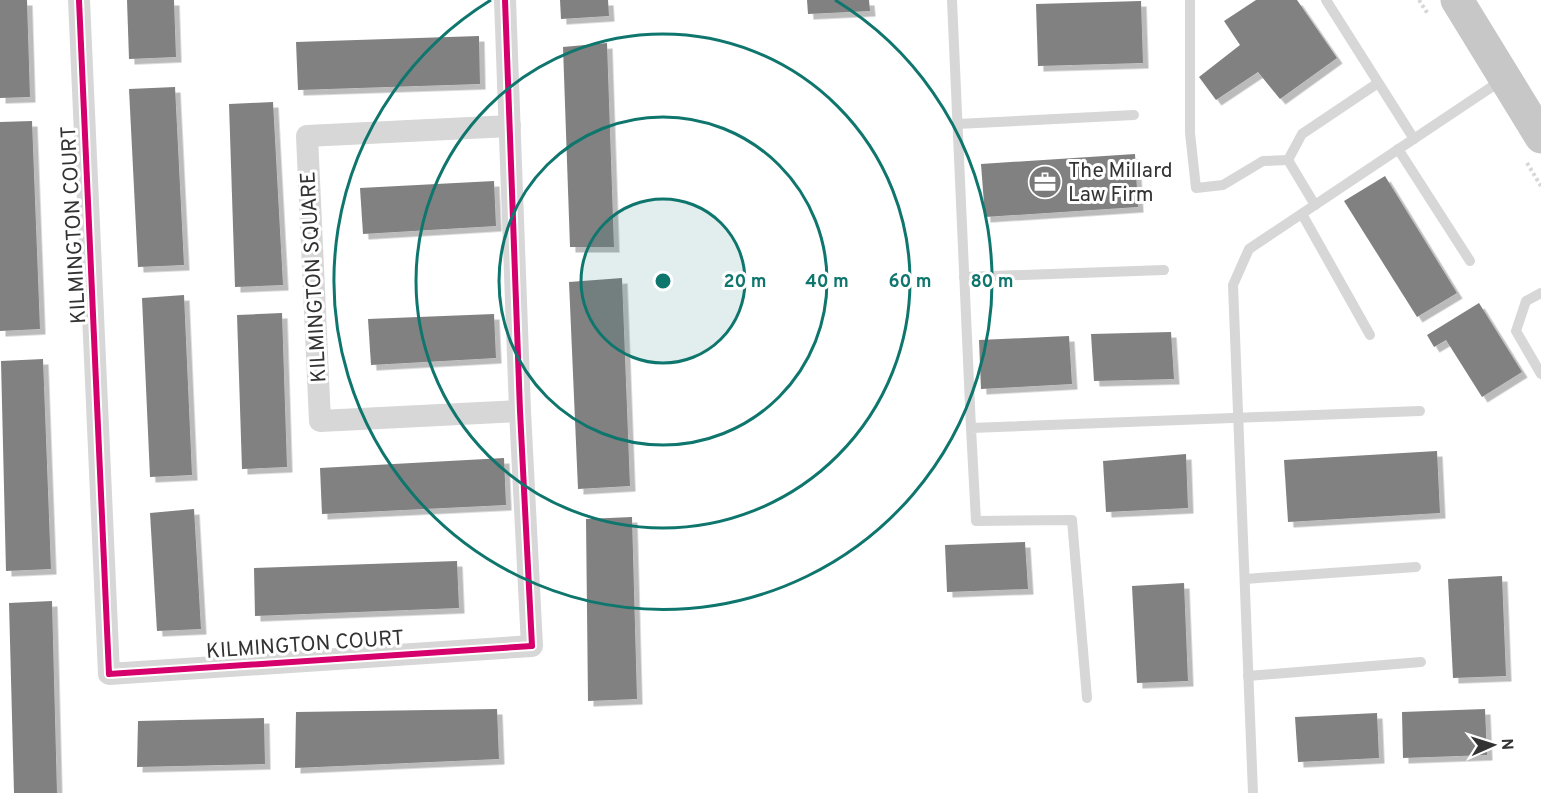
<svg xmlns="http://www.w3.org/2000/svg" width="1541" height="793" font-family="Overpass,sans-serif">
<defs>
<filter id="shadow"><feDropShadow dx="5.5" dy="5.5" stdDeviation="0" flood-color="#0004"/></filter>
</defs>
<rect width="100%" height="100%" fill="#fff"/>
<g fill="#818181" filter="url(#shadow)">
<polygon points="0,0 27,0 30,97 0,98"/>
<polygon points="127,0 174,0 176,57 129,59"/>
<polygon points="560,0 608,0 609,16 561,19"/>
<polygon points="807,0 869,0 870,11 808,14"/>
<polygon points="1256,0 1297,0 1337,58 1280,99 1258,72 1216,100 1199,77 1240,45 1224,21"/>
<polygon points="1141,1 1143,63 1038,66 1036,4"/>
<polygon points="479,36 480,84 298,90 296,42"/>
<polygon points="607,43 614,247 570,247 563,47"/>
<polygon points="175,87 184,265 138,267 129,89"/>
<polygon points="273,102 283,285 235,287 229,104"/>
<polygon points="32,121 40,329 0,331 0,122"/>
<polygon points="1135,154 1138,207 985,217 981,164"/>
<polygon points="1385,176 1457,293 1417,317 1344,201"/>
<polygon points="494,181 496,226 363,234 360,188"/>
<polygon points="622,278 630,486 578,489 569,282"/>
<polygon points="184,295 192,475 150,477 142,298"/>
<polygon points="1479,303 1522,372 1482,397 1446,340 1434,347 1427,335"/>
<polygon points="282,313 287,467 242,469 237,315"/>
<polygon points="494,314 496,358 371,365 368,319"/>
<polygon points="1171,332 1174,379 1094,381 1091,334"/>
<polygon points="1069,336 1072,384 981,389 979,340"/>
<polygon points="43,359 51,569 6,571 1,361"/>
<polygon points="1437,451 1440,513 1288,522 1284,460"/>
<polygon points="1186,454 1188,508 1106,512 1103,461"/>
<polygon points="504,458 506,505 322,514 320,468"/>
<polygon points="194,509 201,629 157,631 150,513"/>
<polygon points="632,517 637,699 588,701 586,519"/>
<polygon points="1025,542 1028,589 947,592 945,545"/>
<polygon points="457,561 459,608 255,616 254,568"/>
<polygon points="1502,576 1506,676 1453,678 1448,579"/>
<polygon points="1184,583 1188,681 1137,683 1132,586"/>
<polygon points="52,601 57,793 14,793 9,603"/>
<polygon points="497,709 499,759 295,768 296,712"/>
<polygon points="1485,709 1487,755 1403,758 1402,712"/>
<polygon points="1377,713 1379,758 1298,762 1295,717"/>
<polygon points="264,718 265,764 137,767 138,721"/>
</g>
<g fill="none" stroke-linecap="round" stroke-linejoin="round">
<g stroke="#d6d6d6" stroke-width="4" stroke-dasharray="3 3" stroke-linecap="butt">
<polyline points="1419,0 1428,14"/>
<polyline points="1527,163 1541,186"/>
</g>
<g stroke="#d7d7d7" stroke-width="10">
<polyline points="952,0 971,428"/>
<polyline points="1190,0 1190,133 1196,188 1223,185 1263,161 1288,160"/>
<polyline points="1326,0 1414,139"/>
<polyline points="957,124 1134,115"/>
<polyline points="1398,149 1470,261"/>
<polyline points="1288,160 1302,134 1378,83"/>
<polyline points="1288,160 1315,205"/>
<polyline points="1302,214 1370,335"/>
<polyline points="964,277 1164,270"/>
<polyline points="1541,293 1526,301 1516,331 1541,374"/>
<polyline points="1245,579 1416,567"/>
<polyline points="1248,676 1421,662"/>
<polyline points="1087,698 1072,520 976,521 971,428 1420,411"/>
<polyline points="1253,793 1233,285 1249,249 1502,80"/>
</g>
<g stroke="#d7d7d7" stroke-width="22">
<polyline points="79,0 109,674 532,646 520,411 505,0"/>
<polyline points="510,126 307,136 320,421 520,411"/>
</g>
<polyline stroke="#c7c7c7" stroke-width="33" points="1457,0 1541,137"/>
<g stroke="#fff" stroke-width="10">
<polyline id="cycleway" points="79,0 109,674 532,646 520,411 505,0"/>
</g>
<use href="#cycleway" stroke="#d6006c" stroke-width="6"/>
</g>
<circle cx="663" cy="281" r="82" fill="#0f766e" fill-opacity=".12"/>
<g fill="none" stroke="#0f766e" stroke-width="3">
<circle cx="663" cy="281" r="82"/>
<circle cx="663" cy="281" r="164"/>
<circle cx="663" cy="281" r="247"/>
<path d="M835 0A329 329 0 1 1 491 0"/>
</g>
<defs>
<g id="office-disc" transform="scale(1.725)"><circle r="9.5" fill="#7a7a7a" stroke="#fff"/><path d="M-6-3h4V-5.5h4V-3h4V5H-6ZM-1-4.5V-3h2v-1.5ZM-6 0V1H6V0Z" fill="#fff"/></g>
</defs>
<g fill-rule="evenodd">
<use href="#office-disc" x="1045" y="182"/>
</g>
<g text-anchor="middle" stroke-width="6" stroke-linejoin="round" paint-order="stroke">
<g font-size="21" fill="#333" stroke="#fff" text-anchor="start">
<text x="1068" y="177">The Millard<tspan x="1068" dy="24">Law Firm</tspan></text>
</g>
<g font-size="21" fill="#333" stroke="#fff">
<text transform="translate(73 225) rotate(-93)" y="7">KILMINGTON COURT</text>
<text transform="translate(313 277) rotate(-93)" y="7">KILMINGTON SQUARE</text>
<text transform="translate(305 644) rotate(-4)" y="7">KILMINGTON COURT</text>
</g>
</g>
<circle cx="663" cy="281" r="9" fill="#0f766e" stroke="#fff" stroke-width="3"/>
<g font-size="18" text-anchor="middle" font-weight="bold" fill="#0f766e" stroke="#fff" stroke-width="6" stroke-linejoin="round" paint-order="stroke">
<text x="745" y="287">20 m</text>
<text x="827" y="287">40 m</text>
<text x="910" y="287">60 m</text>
<text x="992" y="287">80 m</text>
</g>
<g transform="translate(1493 745) rotate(87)" stroke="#ffffff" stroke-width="4.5" paint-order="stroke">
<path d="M0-4.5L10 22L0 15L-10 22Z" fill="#333333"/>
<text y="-9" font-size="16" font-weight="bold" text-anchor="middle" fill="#333333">N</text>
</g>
</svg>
